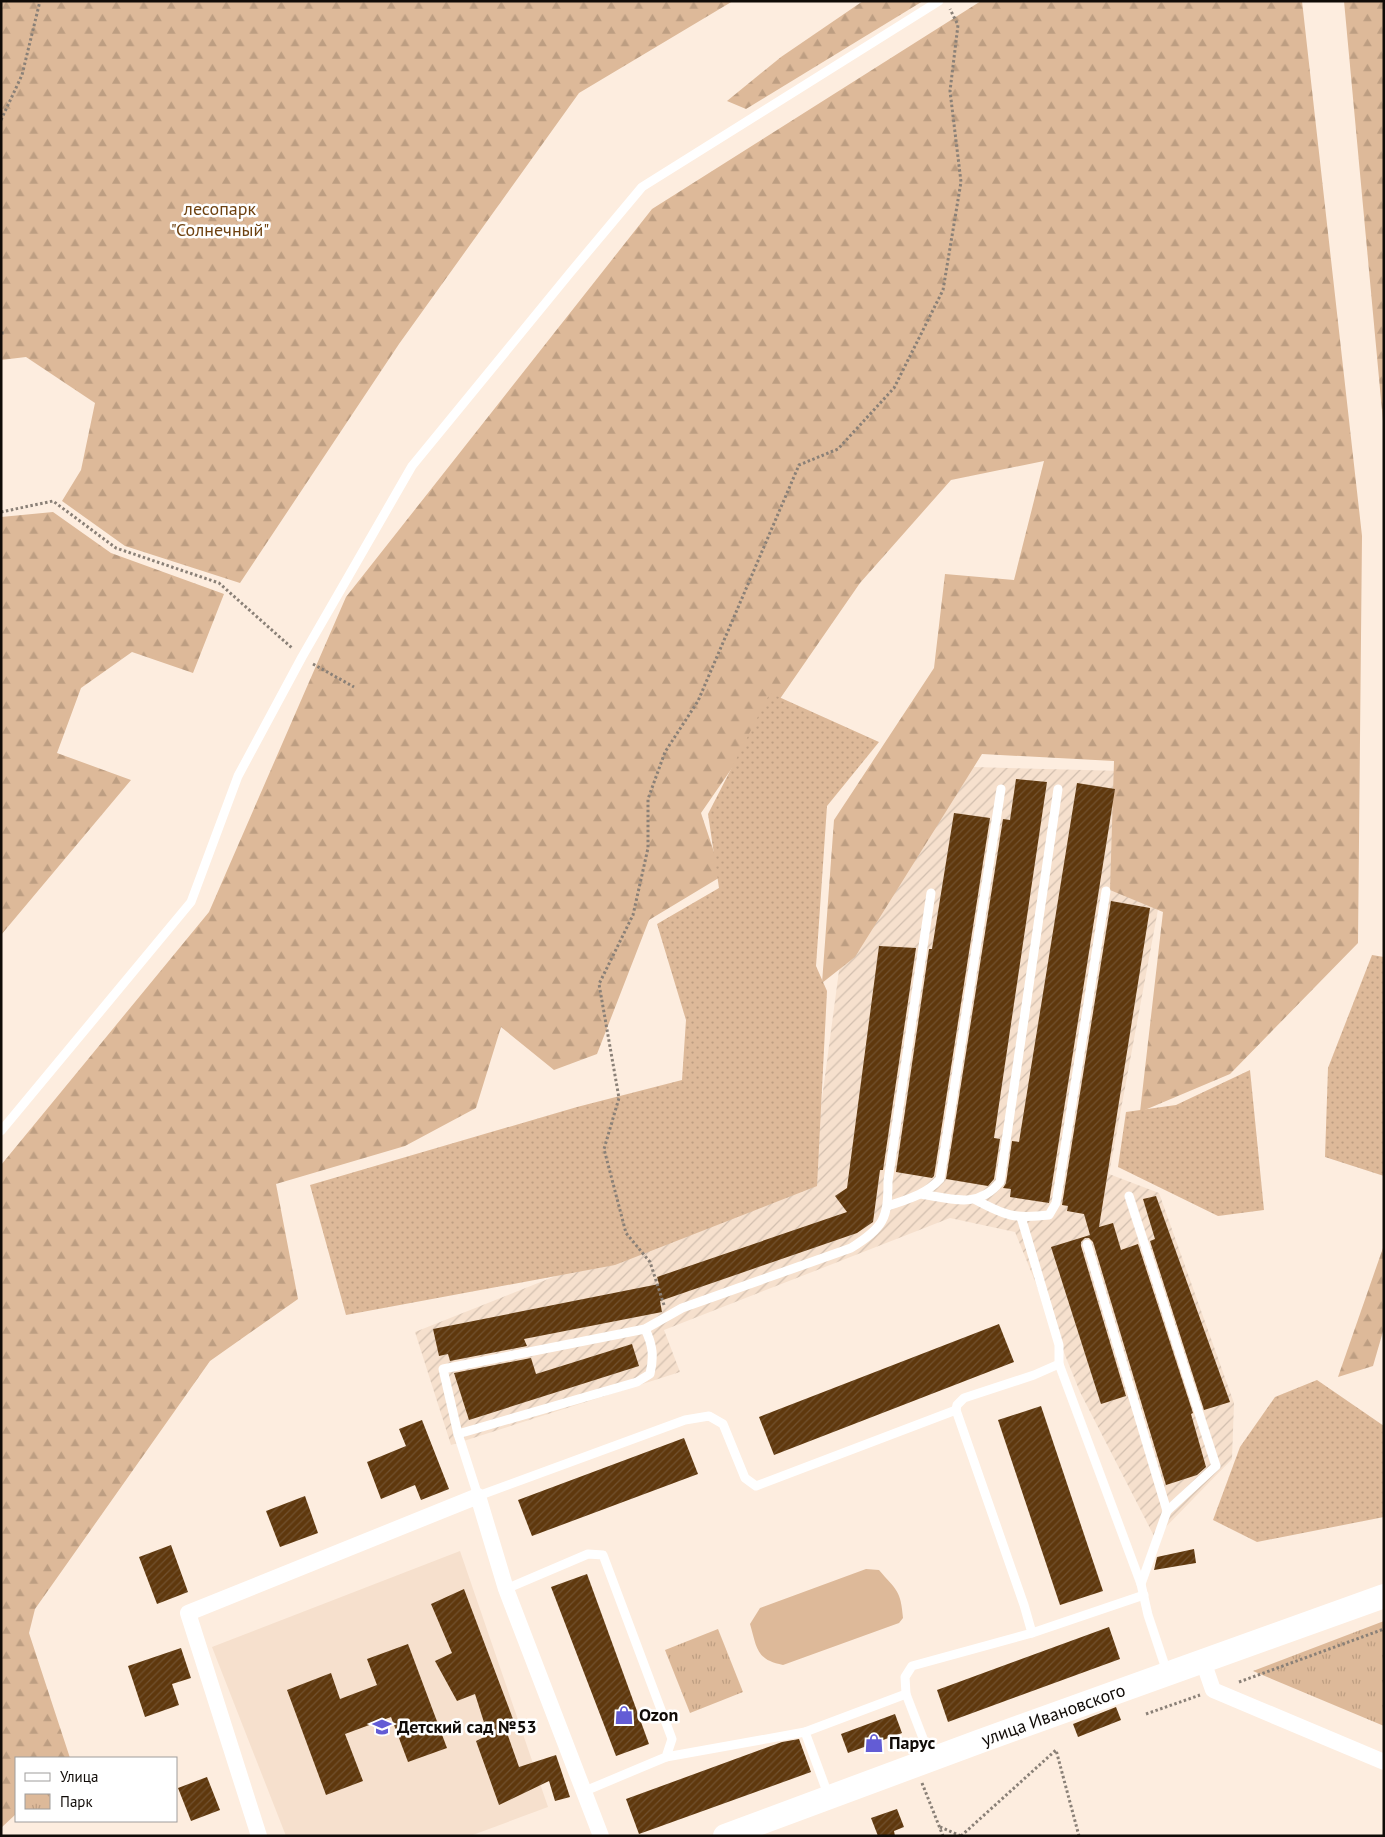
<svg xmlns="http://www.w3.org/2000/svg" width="1385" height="1837" font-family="'PT Sans',sans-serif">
<defs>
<pattern id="industrial-furrows" width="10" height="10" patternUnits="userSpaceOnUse" patternTransform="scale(1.25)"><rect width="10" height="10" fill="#f6e0cd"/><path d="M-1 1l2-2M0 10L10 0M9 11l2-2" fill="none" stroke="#d2bfaf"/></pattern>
<pattern id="forest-firs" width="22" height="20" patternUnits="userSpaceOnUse" patternTransform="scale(1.25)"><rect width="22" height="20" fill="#ddb999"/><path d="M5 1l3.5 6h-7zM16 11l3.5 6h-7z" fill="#bd9e82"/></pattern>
<pattern id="park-tufts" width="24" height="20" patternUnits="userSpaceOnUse" patternTransform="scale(1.25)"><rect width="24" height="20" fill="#ddb999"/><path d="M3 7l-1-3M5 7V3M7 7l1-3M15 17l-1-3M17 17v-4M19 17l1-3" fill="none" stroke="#bd9e82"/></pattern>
<pattern id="garden-dots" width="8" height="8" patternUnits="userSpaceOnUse" patternTransform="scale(1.25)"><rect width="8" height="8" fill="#ddb999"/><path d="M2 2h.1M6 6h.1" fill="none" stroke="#bd9e82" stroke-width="1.8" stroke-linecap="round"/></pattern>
<pattern id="building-hatch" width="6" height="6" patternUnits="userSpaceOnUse" patternTransform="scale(1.25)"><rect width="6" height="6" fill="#5f380d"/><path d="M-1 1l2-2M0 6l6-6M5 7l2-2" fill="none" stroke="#71512f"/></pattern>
</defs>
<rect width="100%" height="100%" fill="#fdeddf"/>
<polygon fill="#f6e0cd" points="460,1551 548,1807 470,1836 286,1836 212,1647"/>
<polygon fill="url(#industrial-furrows)" points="973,767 1123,771 1159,904 1109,1174 1159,1193 1234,1403 1232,1459 1155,1538 1080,1392 1015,1232 950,1218 664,1330 680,1372 451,1445 415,1332 812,1174 842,948"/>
<path fill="#ddb999" d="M866,1569L879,1570C896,1590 901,1590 903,1618L899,1623L783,1665C756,1660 757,1648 750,1624L760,1608Z"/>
<g fill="url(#forest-firs)">
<polygon points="1,1 733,1 579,93 399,344 240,583 125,546 62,501 81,470 95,403 26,357 1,360"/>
<polygon points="863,1 923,1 746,109 727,101 781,57"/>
<polygon points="981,1 1302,1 1362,536 1358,943 1230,1074 1140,1112 1163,912 1110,890 1114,761 982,754 855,957 822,983 834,820 934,668 945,574 1014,580 1044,461 951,480 860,583 701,813 722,876 649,920 597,1054 554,1070 501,1027 476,1108 405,1146 276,1184 298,1299 210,1361 35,1609 29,1633 70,1758 16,1758 16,1814 1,1828 1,1165 209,912 346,597 652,209"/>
<polygon points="1344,1 1384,1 1384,432"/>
<polygon points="53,512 111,553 224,594 193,673 132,652 81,688 57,753 131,780 1,935 1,517"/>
<polygon points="1384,1245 1384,1328 1373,1366 1338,1377"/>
</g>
<g fill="url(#park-tufts)">
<polygon points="1384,1621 1384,1726 1253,1671"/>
<polygon points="718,1629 743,1692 690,1713 665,1650"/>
</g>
<g fill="url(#garden-dots)">
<polygon points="770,693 879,742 827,806 816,966 827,991 817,1186 615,1265 346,1315 310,1185 577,1107 682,1080 686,1020 657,924 719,888 708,814"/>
<polygon points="1372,955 1384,957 1384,1176 1325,1157 1328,1068"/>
<polygon points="1250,1070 1264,1210 1218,1216 1118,1167 1126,1112 1176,1105"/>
<polygon points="1317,1380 1384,1426 1384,1517 1257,1542 1213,1520 1240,1447 1275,1397"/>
</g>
<g fill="url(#building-hatch)">
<polygon points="1016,779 1047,782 994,1138 1000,1139 994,1179 988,1186 946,1179 1003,819 1010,820"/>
<polygon points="1077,783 1115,789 1049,1203 1010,1197 1011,1189 1003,1188 1006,1183 1012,1141 1019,1142"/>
<polygon points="954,813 990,818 934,1176 932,1178 896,1172 929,949 932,949"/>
<polygon points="1111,901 1150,908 1099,1227 1113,1223 1121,1250 1138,1244 1193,1413 1191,1414 1206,1467 1197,1475 1166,1485 1093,1242 1089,1238 1085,1238 1081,1242 1081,1246 1126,1396 1101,1404 1051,1247 1090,1235 1084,1214 1067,1211 1068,1206 1062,1205"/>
<polygon points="879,946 916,948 883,1170 880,1170 873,1222 857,1233 660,1301 662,1312 524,1339 527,1346 450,1361 448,1354 439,1356 433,1329 659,1284 657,1277 847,1212 835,1196 847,1188"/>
<polygon points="1156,1196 1230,1402 1204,1410 1150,1241 1155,1239 1143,1199"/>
<polygon points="999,1324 1014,1362 774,1455 759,1417"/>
<polygon points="632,1344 639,1366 469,1420 454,1373 531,1358 536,1374"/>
<polygon points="1041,1406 1103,1591 1060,1605 998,1420"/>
<polygon points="422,1420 449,1489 421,1500 415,1485 381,1499 367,1462 406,1446 399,1429"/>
<polygon points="684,1438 698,1474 532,1536 518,1500"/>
<polygon points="305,1496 318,1533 280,1547 266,1511"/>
<polygon points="171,1545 188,1592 157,1604 139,1557"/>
<polygon points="1194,1549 1196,1563 1154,1570 1157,1557"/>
<polygon points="587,1574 649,1744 616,1756 551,1587"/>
<polygon points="464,1589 516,1727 506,1730 519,1767 556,1755 570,1797 555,1801 549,1781 499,1805 476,1741 488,1735 475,1694 457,1701 435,1661 452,1653 431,1604"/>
<polygon points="1109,1627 1120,1659 948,1722 937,1690"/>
<polygon points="408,1644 447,1748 408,1762 391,1717 345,1734 363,1781 326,1795 287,1690 331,1673 340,1699 377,1685 367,1659"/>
<polygon points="181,1648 191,1678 172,1684 179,1705 145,1717 128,1666"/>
<polygon points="1116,1707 1121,1720 1078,1737 1073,1724"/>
<polygon points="895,1714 902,1733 848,1753 841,1734"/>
<polygon points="799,1739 811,1772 639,1834 626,1799 782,1742"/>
<polygon points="207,1777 220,1810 191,1821 178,1788"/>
<polygon points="897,1809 904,1827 894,1831 895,1836 878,1836 871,1818"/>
</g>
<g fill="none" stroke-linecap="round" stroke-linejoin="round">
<g stroke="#8a8077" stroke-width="3" stroke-dasharray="2.5 2.5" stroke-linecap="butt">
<polyline points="1,120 22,75 40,1"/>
<polyline points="1,333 5,333"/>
<polyline points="1,512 53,501 116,548 219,583 292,648"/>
<polyline points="313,664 354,687"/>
<polyline points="664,1305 650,1262 626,1233 604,1149 619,1098 599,984 633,915 648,848 648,799 665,752 698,701 799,465 838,449 894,388 943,290 961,182 950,91 958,25 950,9"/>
<polyline points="1239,1682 1384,1629"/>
<polyline points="1146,1714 1200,1695"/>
<polyline points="922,1783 943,1836"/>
<polyline points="940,1827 961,1836"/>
<polyline points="961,1836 1056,1750 1079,1836"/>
</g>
<g stroke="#fff" stroke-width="9">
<path d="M931,893L888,1181C888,1219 884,1227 851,1248L682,1308L645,1329L443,1369L458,1434L478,1496L685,1420L709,1416L723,1424L745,1478L756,1486L956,1410"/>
<polyline points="1,1131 191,902 238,776 302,657 412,466 570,273 642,187 939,1"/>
<path d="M921,1194C952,1199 978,1209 1000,1182L1058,789"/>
<polyline points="1129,1196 1216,1466 1167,1511 1141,1584"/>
<path d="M976,1200C1006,1216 1014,1219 1049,1215L1056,1203L1106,891"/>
<path d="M888,1206C908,1199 925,1195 940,1179L1001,789"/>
<polyline points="1021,1217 1059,1345 1059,1364 1034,1375 964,1398 957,1405 956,1410 1024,1605 1032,1633"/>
<polyline points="1087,1244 1167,1511"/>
<polyline points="1059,1364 1141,1584 1148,1615 1167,1672"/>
<path d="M458,1434L637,1382L650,1374C654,1357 653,1345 645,1329"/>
<polyline points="506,1589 588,1554 603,1555 672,1739 666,1757 585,1791"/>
<polyline points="906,1694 931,1759"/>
<polyline points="805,1732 829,1797"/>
<polyline points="666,1757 805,1732 906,1694 905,1677 912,1666 1032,1633 1144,1595"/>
</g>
<g stroke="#fff" stroke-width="16">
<polyline points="1203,1661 1213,1690 1384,1762"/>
<polyline points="259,1836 188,1613 478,1496 506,1589 601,1836"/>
</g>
<path stroke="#fff" stroke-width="24" id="s1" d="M725,1836L978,1742L1384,1596"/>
</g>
<defs>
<g id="shop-bare" transform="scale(1.5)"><path d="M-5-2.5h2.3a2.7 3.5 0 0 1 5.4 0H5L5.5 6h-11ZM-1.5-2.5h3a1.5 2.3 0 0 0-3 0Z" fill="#635cd5" stroke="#fff" stroke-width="2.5" paint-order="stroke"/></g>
<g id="school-bare" transform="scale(1.5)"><path d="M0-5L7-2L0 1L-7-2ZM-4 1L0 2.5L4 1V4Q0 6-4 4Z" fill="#635cd5" stroke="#fff" stroke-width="2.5" paint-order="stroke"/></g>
</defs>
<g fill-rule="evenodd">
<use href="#shop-bare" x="624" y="1715"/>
<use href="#school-bare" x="382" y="1727"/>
<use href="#shop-bare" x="874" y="1743"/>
</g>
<g text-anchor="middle" stroke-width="5" stroke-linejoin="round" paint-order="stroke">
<g font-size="18" fill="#6e4211" stroke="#fff">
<text x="220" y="215">лесопарк<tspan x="220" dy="21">"Солнечный"</tspan></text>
</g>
<g font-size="18" fill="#100b07" stroke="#fff">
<text dy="6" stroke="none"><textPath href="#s1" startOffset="350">улица Ивановского</textPath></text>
</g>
<g font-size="18" font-weight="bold" fill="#100b07" stroke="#fff" text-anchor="start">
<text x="639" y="1721">Ozon</text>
<text x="397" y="1733">Детский сад №53</text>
<text x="889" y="1749">Парус</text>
</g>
</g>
<rect width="1385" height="1837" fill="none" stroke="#100b07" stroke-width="5"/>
<rect x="15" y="1757" width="162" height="65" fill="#ffffff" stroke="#9f9d9c"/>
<rect x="25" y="1773" width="25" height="8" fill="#ffffff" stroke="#9f9d9c"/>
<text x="60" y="1782" font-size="15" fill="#100b07">Улица</text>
<rect x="25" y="1794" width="25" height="15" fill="url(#park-tufts)" stroke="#9f9d9c"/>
<text x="60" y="1807" font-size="15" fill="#100b07">Парк</text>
</svg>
